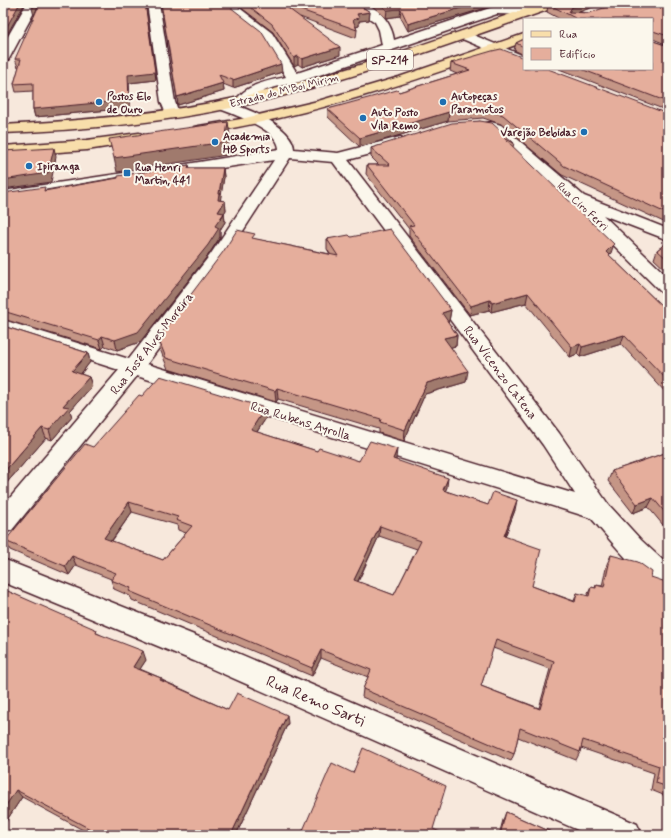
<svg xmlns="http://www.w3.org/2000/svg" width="671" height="838" font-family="Mynerve,sans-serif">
<rect width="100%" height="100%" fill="#f7e8dc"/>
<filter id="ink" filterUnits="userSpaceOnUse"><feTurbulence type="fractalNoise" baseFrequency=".025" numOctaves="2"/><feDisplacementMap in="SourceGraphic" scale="8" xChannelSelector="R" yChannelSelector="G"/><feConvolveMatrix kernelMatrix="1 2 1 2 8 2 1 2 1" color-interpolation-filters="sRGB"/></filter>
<g filter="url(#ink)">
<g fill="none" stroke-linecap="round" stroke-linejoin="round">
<g stroke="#4a1f2b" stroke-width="3">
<g id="minor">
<polygon points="27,3 39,3 10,57 8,60 3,61 3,45"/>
<polygon points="147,3 159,3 175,102 179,113 177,116 167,116 161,102"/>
<path d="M219,3H233L272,33L297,73L382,45L379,30L375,22L347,3C352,3 358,2 363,3C380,8 392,24 394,40L496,6L532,7L538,11L532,15L497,14L299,82C287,85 275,86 264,91C254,95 248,107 237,104L235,101C247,84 267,81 286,77L263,38Z"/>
<polygon points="464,31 524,56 524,65 460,38 458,35 460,32"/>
<path d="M222,101C242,106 293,125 294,149L338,153L400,137L405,139L408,142L405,145L348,160L559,433L608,504L641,540L668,565V592C645,584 608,537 591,518L137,376L12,530L3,533V506L119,370L3,333V320L129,359L210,255L274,160L162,177L156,175L154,172L156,169L279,149C279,130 233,114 217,108L215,105L217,102ZM290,158L333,162L543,445L575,494L147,364L223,262Z"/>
<polygon points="491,122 501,125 584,196 668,229 668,240 603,215 668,277 668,294 661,292 568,200 491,131 484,126 486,123"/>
<polygon points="124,173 130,175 132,178 130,181 3,201 3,191"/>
<polygon points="3,559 214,643 637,824 642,835 589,835 194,661 3,582"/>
</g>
</g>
<g stroke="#4a1f2b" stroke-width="3">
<g id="major">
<path d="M543,3H561L559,6C454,42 349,82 240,106C162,123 83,130 3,133V125C83,121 162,114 240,97C344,75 443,37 543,3Z"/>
<path d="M524,34V42C417,81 311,116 199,134L194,133L192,130L194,127L199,126L241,119L318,101L399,77Z"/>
<polygon points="139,133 144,135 147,138 144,141 87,150 3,156 3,146 87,140"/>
</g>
</g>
<use href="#minor" fill="#fbf7ec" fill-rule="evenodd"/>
<use href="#major" fill="#f8deab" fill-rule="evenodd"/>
</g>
<g fill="#c59686" stroke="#4a1f2b" fill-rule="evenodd">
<polygon points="146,3 156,80 129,83 130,108 35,117 33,109 33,91 16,92 14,84 19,67 18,67 15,59"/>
<polygon points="161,3 282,72 233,88 223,84 224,91 178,105"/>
<polygon points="235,3 356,3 370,12 369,20 359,21 359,26 356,27 357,30 356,38 300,17 340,55 302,67 298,64 294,66 273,32"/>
<polygon points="367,3 508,3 503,5 496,5 408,31 400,16 386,18 370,4"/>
<polygon points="552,3 604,3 578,12 589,13 629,7 668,3 668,45 653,39 653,41 668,46 668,111 559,69 652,69 652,19 560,19 547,12 548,4"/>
<polygon points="524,39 524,55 514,50 516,43"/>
<polygon points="451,63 524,69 668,114 668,224 562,175 501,124 483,118 448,121 360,147 328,117 328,109 399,92 457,74 450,71"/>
<polygon points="480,121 514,143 513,147 611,253 609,255 668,312 668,395 621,344 580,357 577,354 570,357 526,303 491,312 489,310 470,315 409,236 409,229 366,174 367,165 379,165 371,157 371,148"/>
<polygon points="189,165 190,168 223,168 224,177 220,200 225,201 226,210 224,213 225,222 220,230 220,237 209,254 140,342 117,350 105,346 102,349 3,319 3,193 46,190"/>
<polygon points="351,237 451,310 449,321 448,322 457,335 456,346 451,347 466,382 425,394 404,441 379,433 379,429 278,399 276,402 168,369 160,349 158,338 255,239 330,254 327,249 327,239"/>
<polygon points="668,242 668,272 654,259 657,250"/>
<polygon points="3,326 88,353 90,362 81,374 89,377 92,386 70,411 72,417 52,440 46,438 3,487"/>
<path d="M142,396L266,418L257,432L317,451L359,461L396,459V460L447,487L445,491L488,505L515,510L505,536L532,586L574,601L577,593L587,596L591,587L595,588L596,585L602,586L607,564L611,555L651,577L664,592L668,594V797L651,790L654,773L581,748L580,752L576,760L518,737L514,754L511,761L362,697L363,689L368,677L321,658L312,676L132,600L130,596L114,589L111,580V579L76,565L69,575L10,550L5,541ZM132,512L177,525L178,530L186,533L163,560L112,541ZM379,536L417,549L394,595L358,582ZM493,648L550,669L539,708L481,686Z"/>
<polygon points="668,452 668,531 648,507 633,513 608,481 612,471"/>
<polygon points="3,589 99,634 146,660 140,669 161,678 162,680 228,710 288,723 236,835 92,835 22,797 3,826"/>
<polygon points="506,812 558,835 499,835 503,820"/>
</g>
<g fill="#a07a6d" stroke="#4a1f2b">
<polygon points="20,3 23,3 24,5 6,36 3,38 3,31"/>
<polygon points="39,3 34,16 32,8"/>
<polygon points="145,3 156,80 129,83 130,108 35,117 33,109 128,75"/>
<polygon points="477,3 496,3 496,5 408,31 408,24"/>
<polygon points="584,3 604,3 571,15 569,12 572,7"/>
<polygon points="401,9 400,16 386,18 387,10"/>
<polygon points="370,12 369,20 359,21 359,26 353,28 353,20 357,14"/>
<polygon points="340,47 340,55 302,67 302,59"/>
<polygon points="298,56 298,64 294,66 294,58"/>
<polygon points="281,64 282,72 233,88 233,80"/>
<polygon points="223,83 224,91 178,105 177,97"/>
<polygon points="449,112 448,121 360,147 360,138"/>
<polygon points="228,122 230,136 227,155 117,172 114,158"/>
<polygon points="54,148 56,157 51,182 3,189 3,180"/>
<polygon points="223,168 224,177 219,209 218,200"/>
<polygon points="225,201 226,210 220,220 224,213 225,222 220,230 220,237 209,254 140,342 117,350 115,340 215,226 218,212"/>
<polygon points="614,244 611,253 603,261 606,252"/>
<polygon points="528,293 526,303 491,312 492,303"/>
<polygon points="490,300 489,310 470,315 471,306"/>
<polygon points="451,310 449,321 440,324 442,313"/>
<polygon points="457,335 456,346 443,349 444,338"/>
<polygon points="624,335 621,344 580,357 582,347"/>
<polygon points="102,336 105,346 102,349 99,340"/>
<polygon points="580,344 577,354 570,357 572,347"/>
<polygon points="88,353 90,362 75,381 72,371"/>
<polygon points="468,371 466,382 425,394 404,441 405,430 427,383"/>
<polygon points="89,377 92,386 70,411 72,417 52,440 49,430 63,406"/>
<polygon points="277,388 278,399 276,402 275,391"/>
<polygon points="265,408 266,418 252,439 251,430"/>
<polygon points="42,428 46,438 3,487 3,473"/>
<polygon points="397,449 396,459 392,468 393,459"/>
<polygon points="448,478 447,487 442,499 443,490"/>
<polygon points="653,498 648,507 633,513 637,504"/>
<polygon points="517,500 515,510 502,545 504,536"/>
<polygon points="129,502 132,512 107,547 104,538"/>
<polygon points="380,526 379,536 354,589 354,580"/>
<polygon points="72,556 76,565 69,575 65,566"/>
<polygon points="321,650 321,658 312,676 312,668"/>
<polygon points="143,651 146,660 136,675 133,667"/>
<polygon points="287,715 288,723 236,835 231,835"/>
<polygon points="16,790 22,797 3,826 3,810"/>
</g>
<g fill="#e5ae9c" stroke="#4a1f2b" fill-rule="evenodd">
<polygon points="3,3 20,3 5,30 3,31"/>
<polygon points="35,3 39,3 32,8"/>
<polygon points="40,3 145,3 155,72 128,75 129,100 33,109 33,83 14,84 21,59 15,59"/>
<polygon points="161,3 225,3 261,31 281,64 233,80 219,75 223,83 177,97"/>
<polygon points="245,3 281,3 340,47 302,59 298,56 294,58 272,24"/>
<polygon points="281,3 356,3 370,12 357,14 359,18 353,20 357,30"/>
<polygon points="378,3 477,3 408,24 401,9 387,10"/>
<polygon points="552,3 584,3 572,7 569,12 589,13 618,3 621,3 629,7 638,3 668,3 668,36 653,31 653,41 668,46 668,102 581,69 652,69 652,19 577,19 548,4"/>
<polygon points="524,39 524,47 516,43"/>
<polygon points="501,49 524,58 524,69 548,69 668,114 668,214 564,166 503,115 484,109 449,112 360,138 328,109 397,90 399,92 470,70 451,63 492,51"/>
<polygon points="480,121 492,123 514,143 504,138 614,244 606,252 668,312 668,381 624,335 582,347 580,344 572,347 528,293 492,303 490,300 471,306 409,226 414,225 367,165 390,165 371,148 452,123"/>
<polygon points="228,122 225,142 114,158 109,139"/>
<polygon points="54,148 48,173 3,180 3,151"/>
<polygon points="189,165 188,168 223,168 218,200 225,201 218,212 224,213 215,226 219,228 208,245 138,332 115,340 102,336 99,340 3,311 3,193 45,187 44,191 118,178 118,176"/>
<polygon points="390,229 451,310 442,313 457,335 444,338 468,371 427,383 405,430 380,422 381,419 277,388 275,391 166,358 158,338 223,252 237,230 255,234 252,238 338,256 327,239 349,235 351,237"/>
<polygon points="668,242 668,260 657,250"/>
<polygon points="3,326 88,353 72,371 89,377 63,406 69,407 49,430 42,428 3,473"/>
<path d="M160,376L265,408L251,430L317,451L319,448L359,461L370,441L397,449L393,459L448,478L443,490L488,505L493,492L517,500L504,536L541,549L532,586L575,602L577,593L589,596L591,587L596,588V585L604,587L611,555L638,562L652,572L651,577L666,582L664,592L668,594V787L656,783L659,766L583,740L580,752L520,728L514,754L363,689L371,670L321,650L312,668L129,591L131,588L111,580L116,573L72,556L65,566L5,541L85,444L93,447L139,395L142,396ZM129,502L178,517L176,520L192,526L163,560L104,538ZM380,526L421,541L394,595L354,580ZM496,640L554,661L540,709L481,686Z"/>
<polygon points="668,452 668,516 653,498 637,504 612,471"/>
<polygon points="3,589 97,630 96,633 143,651 133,667 161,678 160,680 228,710 237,693 287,715 231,835 95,835 96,832 16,790 3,810"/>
<polygon points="363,748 446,786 433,829 447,835 301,835 332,763 353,773"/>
<polygon points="506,812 558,835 500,835"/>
</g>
</g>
<g fill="#1f6fb2" stroke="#fbf7ec" stroke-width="1.5">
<circle cx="99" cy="102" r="4"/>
<circle cx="443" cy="102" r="4"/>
<circle cx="363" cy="118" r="4"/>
<circle cx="584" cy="132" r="4"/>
<circle cx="215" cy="142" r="4"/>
<circle cx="29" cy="166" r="4"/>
<rect x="123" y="169" width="8" height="8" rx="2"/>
</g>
<g text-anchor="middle" stroke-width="4" stroke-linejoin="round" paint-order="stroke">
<g font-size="11" fill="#4a1f2b" stroke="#fbf7ec">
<text transform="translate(284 90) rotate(-14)" y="4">Estrada do M'Boi Mirim</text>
<text transform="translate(583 206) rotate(43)" y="4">Rua Ciro Ferri</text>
</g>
<g font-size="11" font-weight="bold" fill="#4a1f2b" stroke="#fbf7ec" text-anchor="start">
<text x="107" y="100">Postos Elo<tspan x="107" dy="13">de Ouro</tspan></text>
<text x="451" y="100">Autopeças<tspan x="451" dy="13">Paramotos</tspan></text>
<text x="371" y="116">Auto Posto<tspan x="371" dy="13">Vila Remo</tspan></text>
<text x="576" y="136" text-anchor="end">Varejão Bebidas</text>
<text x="223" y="140">Academia<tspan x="223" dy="13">HB Sports</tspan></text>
<text x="37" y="170">Ipiranga</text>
<text x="135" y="171">Rua Henri<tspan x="135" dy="13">Martin, 441</tspan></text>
</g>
<rect fill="#fbf7ec" stroke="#7f6065" stroke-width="1" x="367" y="50" width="46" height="20" rx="3"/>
<g font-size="12" font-weight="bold" fill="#4a1f2b">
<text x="390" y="64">SP-214</text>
</g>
<g font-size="13" fill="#4a1f2b" stroke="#fbf7ec">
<text transform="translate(151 343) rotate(-52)" y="5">Rua José Alves Moreira</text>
<text transform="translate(501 372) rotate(53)" y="5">Rua Vicenzo Catena</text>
<text transform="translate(301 420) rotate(17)" y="5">Rua Rubens Ayrolla</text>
</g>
<g font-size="16" fill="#4a1f2b" stroke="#fbf7ec">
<text transform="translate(316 700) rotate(23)" y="6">Rua Remo Sarti</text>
</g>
</g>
<rect width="671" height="838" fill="none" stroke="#fbf7ec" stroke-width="16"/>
<rect x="8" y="8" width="655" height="822" fill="none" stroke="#4a1f2b" stroke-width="1.5" filter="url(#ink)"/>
<rect x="523" y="18" width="130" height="52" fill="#fbf7ec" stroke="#b4a19f"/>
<rect x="531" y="31" width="20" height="6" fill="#f8deab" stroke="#b4a19f"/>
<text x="559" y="38" font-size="12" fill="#4a1f2b">Rua</text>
<rect x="531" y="48" width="20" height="12" fill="#e5ae9c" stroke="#b4a19f"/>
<text x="559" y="58" font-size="12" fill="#4a1f2b">Edifício</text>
</svg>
